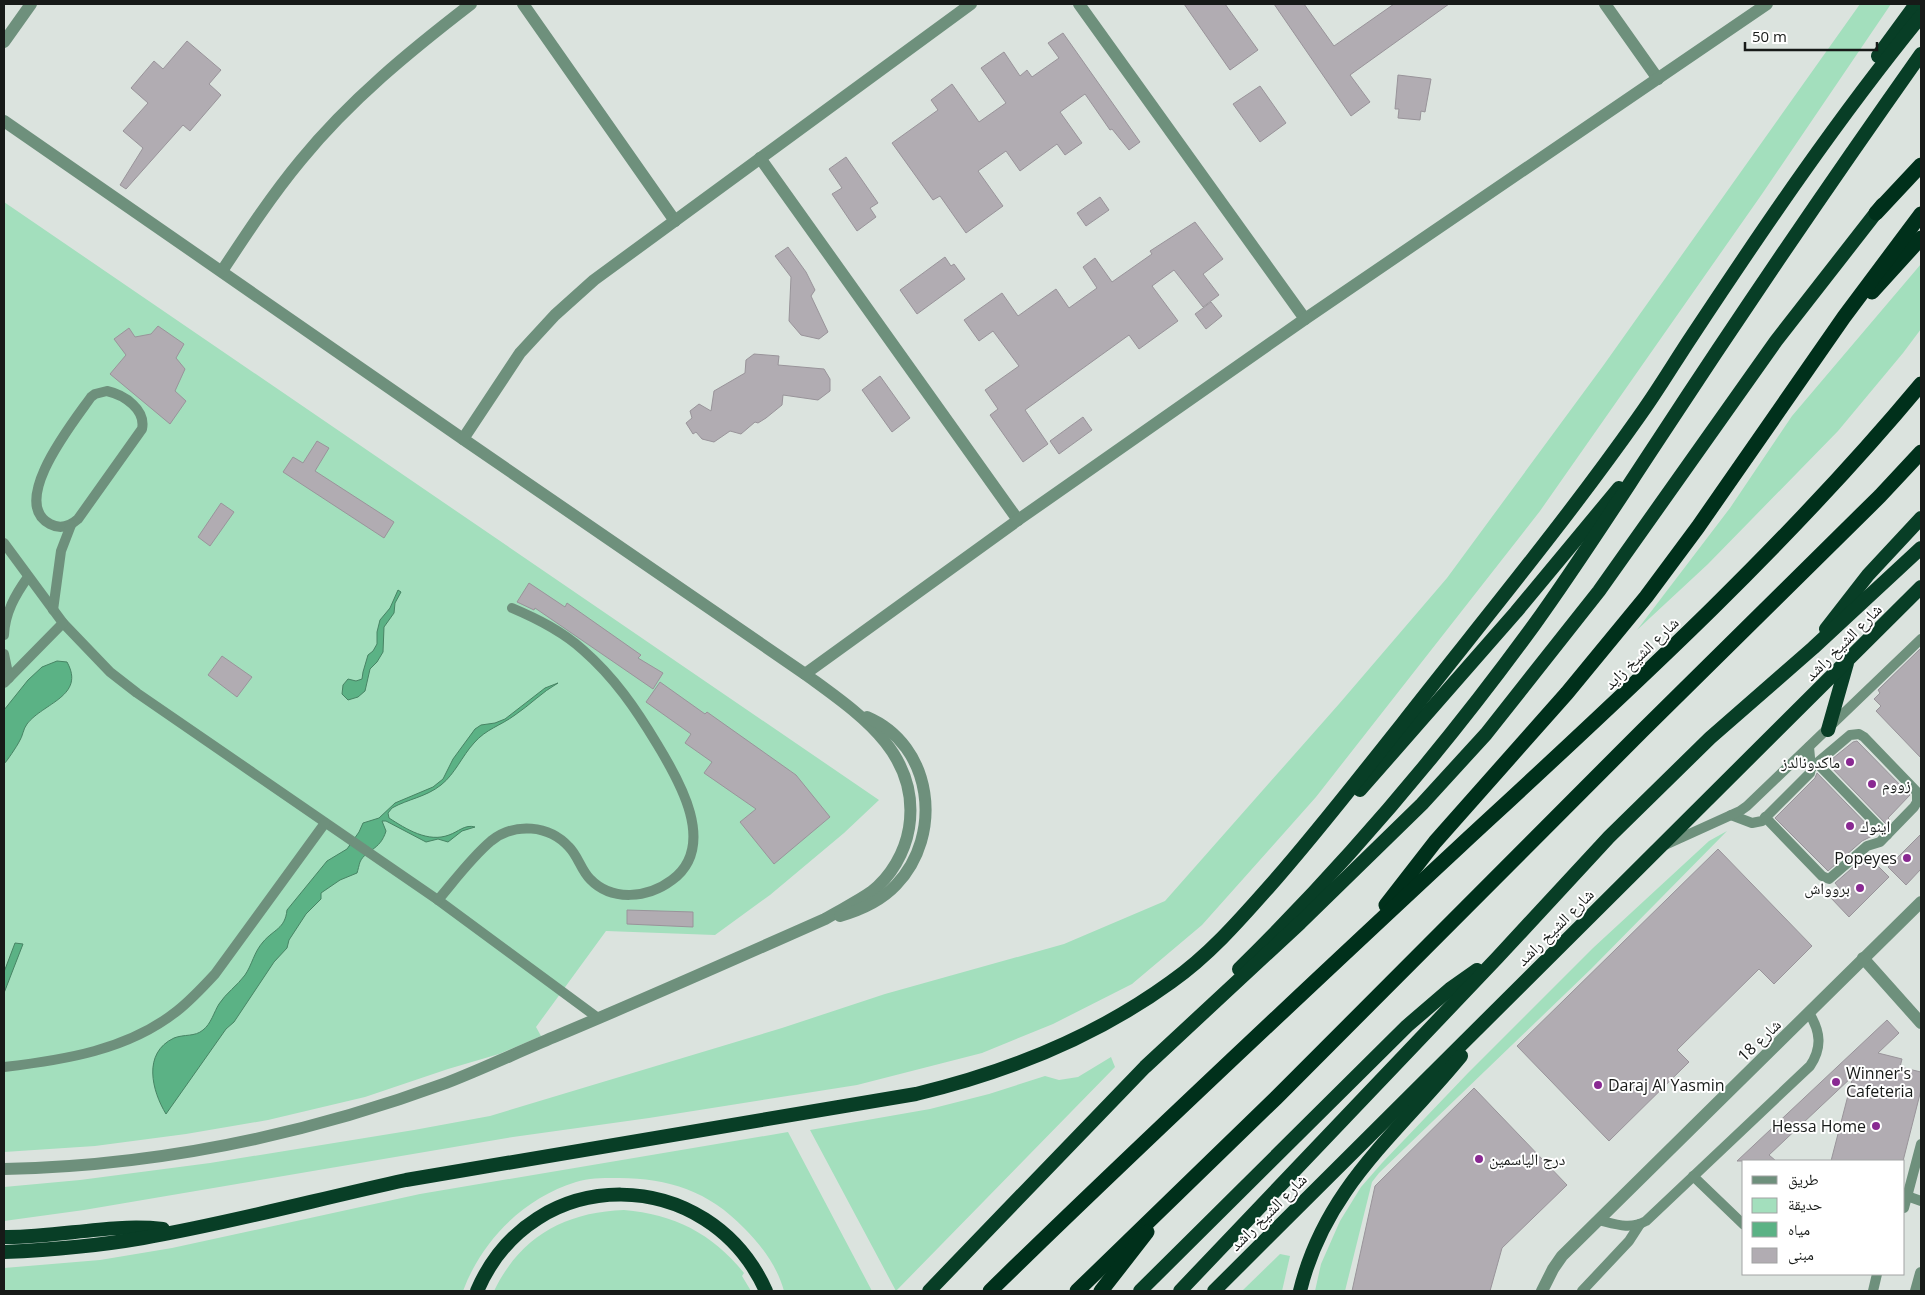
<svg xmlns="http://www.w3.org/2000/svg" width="1925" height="1295" font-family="'Open Sans','Noto Naskh Arabic',sans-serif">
<rect width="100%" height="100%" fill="#dbe3de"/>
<g fill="#a3dfbd">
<polygon points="1860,4 1891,4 1762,194 1540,511 1316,797 1202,925 1132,984 1053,1024 982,1053 857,1085 649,1118 513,1137 84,1210 4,1221 4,1187 80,1180 210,1163 414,1130 490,1116 782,1028 885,994 1064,944 1165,901 1339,704 1447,578 1603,366"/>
<polygon points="4,202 879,800 844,833 770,895 715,935 606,931 536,1027 541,1036 499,1054 448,1069 365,1097 268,1120 186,1134 95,1146 4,1152"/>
<polygon points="1921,264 1921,329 1903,353 1838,431 1708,564 1637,630 1730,508 1792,416"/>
<polygon points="1727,831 1591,969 1379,1173 1372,1182 1345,1291 1315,1291 1321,1264 1340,1221 1361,1187 1382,1163 1468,1073 1593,948 1709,841"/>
<polygon points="1111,1057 1115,1067 896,1291 810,1130 930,1109 989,1094 1045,1076 1059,1080 1078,1077"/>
<path d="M788,1132L872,1291H784C777,1266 762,1246 744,1228C708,1190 665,1177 614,1178C602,1178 588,1178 576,1182C524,1198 482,1240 463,1291H4V1268L100,1260L172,1248L420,1194Z"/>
<path d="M624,1210C674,1214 713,1234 744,1273L742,1276L751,1291H494C520,1237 565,1212 624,1210Z"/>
<polygon points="1280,1254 1290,1256 1282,1291 1242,1291"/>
</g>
<g fill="#5bb285" stroke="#478464">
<polygon points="398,590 401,592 395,603 394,613 384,627 383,652 377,662 370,669 365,691 358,697 348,700 342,694 343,685 348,679 356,681 362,679 363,672 368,655 373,651 377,644 377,632 380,620 390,608"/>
<path d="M57,661L67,662C86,696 43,703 27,724C23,729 23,736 19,742C17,746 7,761 4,764V710L28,680L42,667Z"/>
<path d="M558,683C542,692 530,705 515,715C500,726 486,729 474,743C462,756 455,774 441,785C426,797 408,799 392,808L388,813L389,818C406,829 428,843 449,835C458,832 465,824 475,827L462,831L448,842L438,839L426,842L386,821H382L386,831C380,851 366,849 360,862C359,865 358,870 357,873L340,880L321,893V899L306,914L289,940L287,948L274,962L234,1022L226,1029L166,1114C152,1091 142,1053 174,1038C184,1034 195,1037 203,1030C211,1024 214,1012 219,1004C226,993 237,986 245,975C252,965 254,952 263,942C274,929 285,929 287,910L327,861L347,849L359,832L363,823L379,818L395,803L433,787L443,779L453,759L475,729L481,725L495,723L505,719L545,688Z"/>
<polygon points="15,943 23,944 4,993 4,972"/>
</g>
<g fill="#b1acb2" stroke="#99949a">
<polygon points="1184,4 1225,4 1258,50 1230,70"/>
<polygon points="1274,4 1304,4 1334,46 1394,4 1449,4 1350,75 1370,102 1351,116"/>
<polygon points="1063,33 1140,142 1129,150 1112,129 1110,130 1085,94 1060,112 1082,143 1065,155 1057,144 1020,171 1006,151 978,171 1003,206 966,233 940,196 933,200 892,143 938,110 931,100 952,84 979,122 1006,103 981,68 1004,52 1020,76 1027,70 1032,77 1059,58 1048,43"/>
<polygon points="187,41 221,70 209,84 221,95 190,131 183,125 126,189 120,185 143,148 123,131 148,103 131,88 154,61 163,69"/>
<polygon points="1398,75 1431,79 1425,112 1421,111 1420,120 1398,118 1399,109 1395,109"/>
<polygon points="1260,86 1286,123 1260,142 1233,104"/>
<polygon points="846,157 878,203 870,208 876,217 857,231 832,194 842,188 829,169"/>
<polygon points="1100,197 1109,210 1086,226 1077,213"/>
<polygon points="1195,222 1223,259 1203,274 1219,295 1203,307 1174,270 1152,286 1178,321 1139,349 1129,335 1025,410 1048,444 1023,462 990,415 998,409 985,390 1019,366 993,331 979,341 964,320 1002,293 1018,316 1056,289 1069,308 1097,288 1083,267 1095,258 1112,282 1152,254 1150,251"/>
<polygon points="788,247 806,272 815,290 811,296 828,332 819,339 801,335 789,321 791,277 775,256"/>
<polygon points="945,257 951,266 954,264 965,279 917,314 900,290"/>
<polygon points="1211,302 1222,316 1206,329 1195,314"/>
<polygon points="158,326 184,344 176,358 185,369 175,391 186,401 170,424 110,374 126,355 114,339 129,328 135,337 151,334"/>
<polygon points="754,354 779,356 778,365 824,369 830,379 830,391 818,400 783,395 782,405 766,418 758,423 755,422 741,434 730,431 714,442 702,439 696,432 693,434 686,423 692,418 690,411 699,404 711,411 714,391 745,373 746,360"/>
<polygon points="880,376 910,418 892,432 862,390"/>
<polygon points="1083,417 1092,430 1059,454 1050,441"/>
<polygon points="317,441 329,448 315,471 394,522 384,538 283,472 293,457 303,463"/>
<polygon points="221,503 234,512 210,546 198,537"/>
<polygon points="529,583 565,607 567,603 641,655 638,658 663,673 653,689 535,608 534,610 517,602"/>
<polygon points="1921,648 1921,758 1876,711 1881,706 1874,699 1880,693 1878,690"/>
<polygon points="222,656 252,677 237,697 208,675"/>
<polygon points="660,682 705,714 707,712 796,775 830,817 774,864 740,822 756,809 704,773 712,762 685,743 691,734 646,702"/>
<polygon points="1857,741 1910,795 1888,818 1890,820 1886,824 1827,763 1853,742"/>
<polygon points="1817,773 1876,834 1862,841 1828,871 1775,818 1815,778"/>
<polygon points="1921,834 1921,869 1906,885 1888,867"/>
<polygon points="1718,849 1812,946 1774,984 1759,969 1677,1050 1689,1062 1609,1141 1517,1046"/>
<polygon points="1867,855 1889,877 1849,917 1831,898 1840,889 1835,883"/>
<polygon points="627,910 693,912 693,927 627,924"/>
<polygon points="1887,1020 1899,1033 1878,1053 1902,1059 1900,1067 1921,1072 1921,1090 1903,1161 1831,1161 1853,1076 1769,1155 1776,1161 1737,1161"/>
<polygon points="1474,1088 1567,1185 1502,1248 1490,1291 1352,1291 1375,1186"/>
</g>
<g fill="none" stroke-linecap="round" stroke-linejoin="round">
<g stroke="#6e907c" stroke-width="10">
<path d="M107,391C125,395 146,410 142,429L78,519C70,526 61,530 50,524C8,502 75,420 91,397L95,394Z"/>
<polyline points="4,543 63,623 110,672 137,693 438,900 598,1018"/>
<polyline points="53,610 61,551 71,525"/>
<path d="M4,635C5,613 15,595 28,577"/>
<polyline points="4,654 9,678"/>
<polyline points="4,683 63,623"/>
<polyline points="1817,763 1887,835"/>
<polyline points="1731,815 1752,823 1762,821 1810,773 1811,768 1809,747"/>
<polyline points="1765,817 1822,876 1829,879 1867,846 1880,842 1914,807 1917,802 1917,792 1864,737 1859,734 1850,735 1811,768"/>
<polyline points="1665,845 1740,811 1747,806 1921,639"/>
<path d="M438,900C455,880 471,858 491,841C515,822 549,825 569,847C578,856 581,870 590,879C612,902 648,898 672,880C718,846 679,780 657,744C636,709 614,677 583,650C562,631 538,619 512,608"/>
<path d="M4,1067C64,1060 128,1050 177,1011C191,1000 203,987 215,974L325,823"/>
<polyline points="1693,1176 1744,1225"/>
<polyline points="1907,1196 1921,1201"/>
<polyline points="1904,1208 1921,1144"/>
<path d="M1598,1220C1615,1224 1630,1230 1646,1221L1810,1066C1822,1048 1821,1032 1809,1013"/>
<polyline points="1582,1291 1629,1241 1640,1224"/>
<polyline points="1873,1291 1877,1274"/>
</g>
<g stroke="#6e907c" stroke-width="12">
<polyline points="523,4 675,221"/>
<polyline points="1079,4 1305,319"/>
<polyline points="1605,4 1658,79"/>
<polyline points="4,42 31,4"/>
<path d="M4,121L463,439L805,674C858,713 921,753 909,828C905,852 891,877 871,892C857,902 840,910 825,919C735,959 645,999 554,1037C518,1052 482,1069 446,1083C305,1135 154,1166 4,1169"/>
<polyline points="760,158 1018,520"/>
<path d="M222,271C247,233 272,195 301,160C350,100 410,51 471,4"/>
<polyline points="463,439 520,353 555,315 594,280 971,4"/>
<polyline points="805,674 1018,520 1305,319 1767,4"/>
<path d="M840,916C861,910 881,901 896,885C944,835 933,745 867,717"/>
<polyline points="1863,958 1921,1023"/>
<polyline points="1542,1291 1553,1269 1562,1256 1921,902"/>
<polyline points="1916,1291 1921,1273"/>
</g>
<g stroke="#083e26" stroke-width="14">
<polyline points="1878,56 1916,4"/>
<polyline points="1826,629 1868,575 1921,518"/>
<polyline points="1828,730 1847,663"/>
<polyline points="1360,790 1516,612 1619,488"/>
<path d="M1239,969C1347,863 1445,747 1534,625C1578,564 1618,501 1659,439C1744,309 1832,180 1921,54"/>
<path d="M4,1237C57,1238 110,1223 163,1229"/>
<path d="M4,1252C50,1250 97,1246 143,1238C231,1223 318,1199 406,1180L916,1094C1008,1072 1094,1038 1171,982C1208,956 1238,922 1268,888C1315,835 1358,779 1402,724C1481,623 1564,523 1638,418C1657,392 1674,363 1692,336C1764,227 1838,118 1921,16"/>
<path d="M477,1291C533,1161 709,1164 766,1291"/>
<polyline points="929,1291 1145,1067 1300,923 1422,804 1486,734 1599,591 1776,341 1882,205"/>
<polyline points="1140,1291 1407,1026 1450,989 1477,970"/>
<polyline points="1180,1291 1497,958 1609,837 1710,738 1813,648 1921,548"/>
<polyline points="1214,1291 1921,587"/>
<path d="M1300,1291C1325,1188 1397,1134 1461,1056"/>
</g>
<g stroke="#00301b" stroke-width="15">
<polyline points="1876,213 1921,165"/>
<polyline points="1872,292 1921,238"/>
<polyline points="1386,905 1435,842 1567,693 1646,597 1698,527 1844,317 1921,214"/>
<path d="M990,1291C1145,1140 1302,993 1460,846C1620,698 1782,551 1921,384"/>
<polyline points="1077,1291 1276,1098 1642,731 1880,496 1921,452"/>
<polyline points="1101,1291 1147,1232"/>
</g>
</g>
<g fill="#892992" stroke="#fff" stroke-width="2">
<circle cx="1850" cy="762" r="5"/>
<circle cx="1872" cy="784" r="5"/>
<circle cx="1850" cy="826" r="5"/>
<circle cx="1907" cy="858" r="5"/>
<circle cx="1860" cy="888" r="5"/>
<circle cx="1836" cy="1082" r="5"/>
<circle cx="1598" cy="1085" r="5"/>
<circle cx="1876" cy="1126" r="5"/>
<circle cx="1479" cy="1159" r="5"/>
</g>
<g text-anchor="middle" stroke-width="4" stroke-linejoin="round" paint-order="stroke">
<g font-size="16" fill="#171a18" stroke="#fff">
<text transform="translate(1843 642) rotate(-45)" y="6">شارع الشيخ راشد</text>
<text transform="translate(1641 653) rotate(-44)" y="6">شارع الشيخ زايد</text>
<text transform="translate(1555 927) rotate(-45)" y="6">شارع الشيخ راشد</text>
<text transform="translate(1759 1040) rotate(-44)" y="6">شارع 18</text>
<text transform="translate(1268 1212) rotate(-45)" y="6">شارع الشيخ راشد</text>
</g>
<g font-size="16" fill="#171a18" stroke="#fff" text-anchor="start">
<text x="1840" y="768" text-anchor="end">ماكدونالدز</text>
<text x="1882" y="790">زووم</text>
<text x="1860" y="832">اينوك</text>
<text x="1897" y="864" text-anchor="end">Popeyes</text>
<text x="1850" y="894" text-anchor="end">بروواش</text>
<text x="1846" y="1079">Winner's<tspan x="1846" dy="18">Cafeteria</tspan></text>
<text x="1608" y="1091">Daraj Al Yasmin</text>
<text x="1866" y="1132" text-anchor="end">Hessa Home</text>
<text x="1489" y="1165">درج الياسمين</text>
</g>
</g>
<rect width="1925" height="1295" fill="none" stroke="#171a18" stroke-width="10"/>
<rect x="1742" y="1160" width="162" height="115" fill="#ffffff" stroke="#a2a3a3"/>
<rect x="1752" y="1176" width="25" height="8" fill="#6e907c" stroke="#a2a3a3"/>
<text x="1788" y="1185" font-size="15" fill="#171a18">طريق</text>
<rect x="1752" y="1198" width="25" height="15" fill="#a3dfbd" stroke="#a2a3a3"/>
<text x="1788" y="1210" font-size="15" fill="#171a18">حديقة</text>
<rect x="1752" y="1222" width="25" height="15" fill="#5bb285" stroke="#a2a3a3"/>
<text x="1788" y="1235" font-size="15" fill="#171a18">مياه</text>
<rect x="1752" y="1248" width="25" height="15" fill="#b1acb2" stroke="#a2a3a3"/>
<text x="1788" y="1260" font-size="15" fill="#171a18">مبنى</text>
<path d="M1745 42v8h132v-8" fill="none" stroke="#171a18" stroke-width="2.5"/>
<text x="1752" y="42" font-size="15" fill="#171a18" stroke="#ffffff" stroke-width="4" paint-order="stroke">50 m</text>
</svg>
